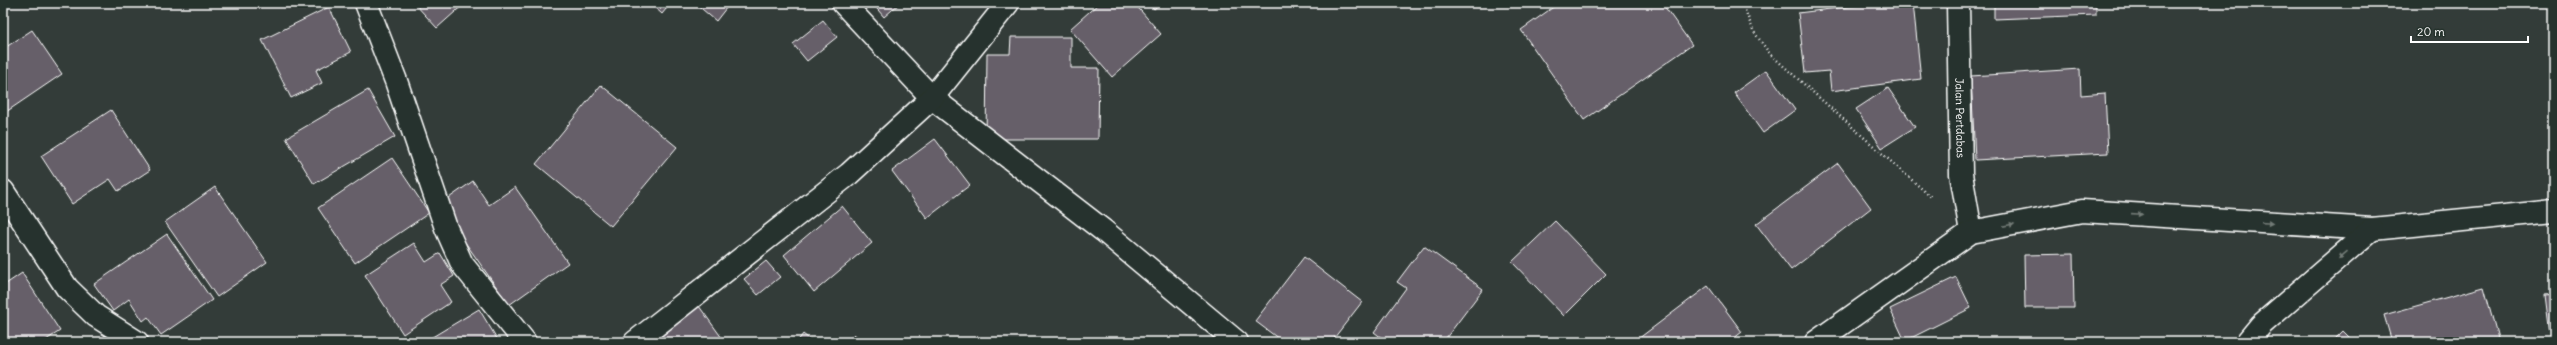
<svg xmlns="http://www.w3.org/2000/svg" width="2557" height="345" font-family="Delius,sans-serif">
<rect width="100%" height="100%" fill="#333c39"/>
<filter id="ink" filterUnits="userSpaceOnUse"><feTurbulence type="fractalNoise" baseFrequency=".025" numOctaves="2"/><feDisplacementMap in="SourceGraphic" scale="8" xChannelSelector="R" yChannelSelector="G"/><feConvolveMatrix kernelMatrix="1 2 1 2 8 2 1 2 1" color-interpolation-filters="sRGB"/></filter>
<g filter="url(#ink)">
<g fill="#665f69" stroke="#fff">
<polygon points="414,3 465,3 437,28"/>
<polygon points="650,3 671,3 662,14"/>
<polygon points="695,3 730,3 716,21"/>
<polygon points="872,3 900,3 884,17"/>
<polygon points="1099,3 1134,3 1161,34 1112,77 1070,29"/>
<polygon points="1149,3 1161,3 1154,9"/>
<polygon points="1559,3 1662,3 1692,45 1584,120 1521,30"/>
<polygon points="1878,3 1913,3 1921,79 1831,91 1829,71 1805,73 1798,13"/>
<polygon points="1994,3 2096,3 2096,15 1994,19"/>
<polygon points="329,7 351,52 316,70 322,83 291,98 262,40"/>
<polygon points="823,20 837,37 807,61 793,44"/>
<polygon points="32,30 62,74 3,114 3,49"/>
<polygon points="1011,37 1071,37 1071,68 1099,68 1098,139 986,139 987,54 1010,54"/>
<polygon points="2080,69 2081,95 2105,93 2108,153 1975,160 1971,76"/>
<polygon points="1766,70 1795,110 1763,133 1734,93"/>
<polygon points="601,85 677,147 611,226 536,164"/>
<polygon points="1888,88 1915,127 1882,148 1856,109"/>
<polygon points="368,90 395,137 314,184 286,138"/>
<polygon points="111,110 150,170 118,191 110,179 72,204 41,156"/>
<polygon points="935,139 970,185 927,218 892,171"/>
<polygon points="392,158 429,213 355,263 318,208"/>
<polygon points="1838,163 1871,208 1791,270 1756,224"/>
<polygon points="473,181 489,205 515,187 568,263 509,305 439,205"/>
<polygon points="215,187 267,262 217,297 165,222"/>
<polygon points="842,206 872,243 814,292 784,255"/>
<polygon points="1555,221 1606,274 1564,316 1512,262"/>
<polygon points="167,234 212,300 161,335 148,317 143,321 129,299 113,311 94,284"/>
<polygon points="414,243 426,262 440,253 454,276 440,285 451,302 403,334 365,275"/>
<polygon points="1424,246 1483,289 1443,342 1387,342 1374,332 1406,288 1397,282"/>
<polygon points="2073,254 2074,308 2025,308 2024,255"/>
<polygon points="1304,257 1362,302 1331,342 1283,342 1255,321"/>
<polygon points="766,261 780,277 758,295 744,279"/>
<polygon points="22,273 60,331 43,342 3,342 3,286"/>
<polygon points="1956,277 1971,308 1905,341 1890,309"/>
<polygon points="1708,286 1742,332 1729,342 1634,342"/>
<polygon points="2484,287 2499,342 2392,342 2384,315"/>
<polygon points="2554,294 2554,342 2550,342 2544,295"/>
<polygon points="696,302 722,338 717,342 641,342"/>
<polygon points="479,309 499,342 424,342"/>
<polygon points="2343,331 2354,342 2332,342"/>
<polygon points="803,334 813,342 797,342"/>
<polygon points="854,334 863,342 848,342"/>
</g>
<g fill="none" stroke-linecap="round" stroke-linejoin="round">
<g stroke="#fff" stroke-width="25">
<g id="street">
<polyline points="366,3 396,81 446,228 462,264 525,342"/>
<polyline points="843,3 932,98 1104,231 1237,342"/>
<path id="s1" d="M1958,3L1961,174L1971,232"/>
<polyline points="3,191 67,288 96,316 137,342"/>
<polyline points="635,342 849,174 932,98 1008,3"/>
<polyline points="1816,342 1971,232 2082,211 2372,229 2554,211"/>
<polyline points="2247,342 2261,325 2372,229"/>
</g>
</g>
<polyline stroke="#fff" stroke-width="2.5" stroke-dasharray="1 3" stroke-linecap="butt" points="1742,3 1754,32 1770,54 1931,197"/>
<use href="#street" stroke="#26332d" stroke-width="22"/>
</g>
<defs><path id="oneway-solid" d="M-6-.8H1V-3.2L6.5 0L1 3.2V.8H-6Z"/></defs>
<g fill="#727a76">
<use href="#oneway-solid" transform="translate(2137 214) rotate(4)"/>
<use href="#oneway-solid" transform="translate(2267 223) rotate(4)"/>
<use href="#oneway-solid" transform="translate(2009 225) rotate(-11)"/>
<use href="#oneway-solid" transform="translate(2343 255) rotate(139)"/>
</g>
</g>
<g text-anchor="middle" stroke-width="3.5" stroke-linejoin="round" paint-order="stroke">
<g font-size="11" fill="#fff" stroke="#26332d">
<text dy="4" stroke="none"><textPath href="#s1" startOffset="115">Jalan Pertdabas</textPath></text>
</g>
</g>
<rect width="2557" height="345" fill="none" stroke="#26332d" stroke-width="16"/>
<rect x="8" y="8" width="2541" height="329" fill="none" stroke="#fff" stroke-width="1.5" filter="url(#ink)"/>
<path d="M2411 36v6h117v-6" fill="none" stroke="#ffffff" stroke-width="2"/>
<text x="2417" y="36" font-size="12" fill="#ffffff" stroke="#26332d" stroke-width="3" paint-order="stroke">20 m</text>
</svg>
